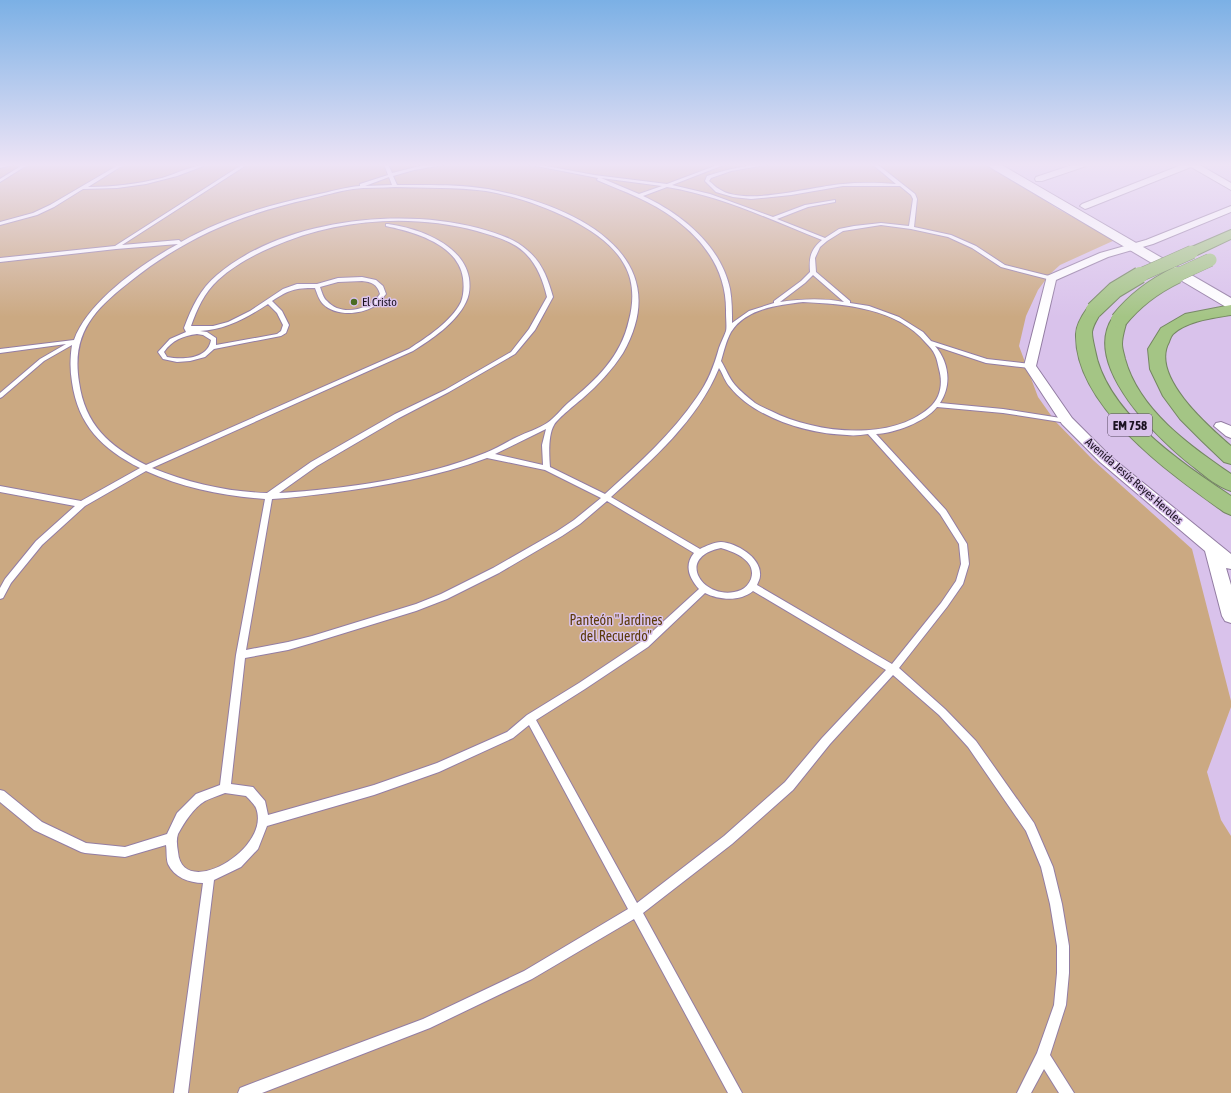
<svg xmlns="http://www.w3.org/2000/svg" width="1231" height="1093" font-family="'Asap Condensed',sans-serif">
<rect width="100%" height="100%" fill="#d9c2eb"/>
<polygon fill="#cba982" points="0,164 988,164 1058,209 1115,240 1060,265 1049,275 1038,290 1026,316 1019,346 1038,397 1055,421 1093,460 1192,549 1231,701 1231,707 1207,772 1221,820 1231,836 1231,1093 0,1093"/>
<g fill="none" stroke-linecap="round" stroke-linejoin="round">
<g stroke="#937da3" stroke-width="2">
<g id="lane">
<polygon points="8,164 16,164 0,168 0,166"/>
<polygon points="24,164 29,164 0,182 0,179"/>
<path d="M120,164H125L88,187C113,187 138,184 162,178C175,174 196,164 209,164L177,176L146,184L117,188L83,189L54,207L37,215L0,225V222L33,213L50,205Z"/>
<path d="M243,164H248L122,245L179,240L181,242C223,218 269,205 315,195C330,192 345,187 360,186V184L388,175L384,164H388L392,173L424,165L448,164L414,170L393,176L397,185C427,185 458,184 488,189C568,204 680,252 623,353C612,370 598,385 583,398C576,404 558,418 554,425C548,435 549,455 550,467L605,494C638,464 672,434 697,397C708,382 714,366 719,348C721,342 724,337 726,331C727,327 726,318 726,313C727,273 707,243 675,219C651,201 625,192 597,180L598,178L526,164H536L594,175L667,184L720,164H726L672,185L710,194L773,217L805,205L835,200V202L808,207L777,219L825,238L839,229L854,226L881,223L909,226L913,199L911,195L900,186H843L791,195L751,199L733,197L716,192L705,181L707,176C728,169 749,164 771,164L731,171L711,178L709,181C712,183 715,187 719,189C745,207 813,186 843,184C861,182 879,183 896,184L872,164H877L915,194L917,199L914,227L951,235L976,246L1005,265L1053,277V279L1051,280L1001,267L972,248L948,237L911,229L881,225L843,231L827,241L820,247L815,258L816,272L850,301V303L869,306L899,317L923,332L931,341L987,359L1030,364L1033,366L1030,368L986,363L935,346C949,362 952,385 940,403L1003,409L1067,419L1070,421L1067,423L1003,413L937,407C925,422 895,433 876,434L946,510L967,544L969,564L963,584L947,607L899,668L945,709L976,741L1034,823L1053,867L1062,904L1069,946V973L1066,1005L1050,1055L1074,1093H1059L1044,1069L1031,1093H1017L1037,1053L1054,1005L1057,973V946L1050,904L1041,867L1026,831L968,747L939,715L893,675L830,744L793,790L732,844L643,913L742,1093H728L634,919L532,979L430,1028L262,1093H238L240,1088L245,1086L423,1019L524,971L628,909L529,725L513,738L439,772L374,795L267,826L258,849L241,867L214,880L188,1093H174L203,883C189,883 174,877 168,864C166,858 167,851 166,845L125,857L85,853L81,852L34,830L0,802V790L4,791L42,822L86,843L125,847L167,834L177,813L196,794L220,785L236,655L265,499C224,496 183,488 146,471L85,506L42,545L11,583L3,598L0,599V588L5,579L36,541L75,506L0,492V486L81,501L140,468C102,449 78,425 72,382C70,370 70,358 72,345L44,361L2,397L0,398V393L40,359L66,344L0,353V349L74,340C88,301 143,263 178,244L116,249L0,262V258L115,246ZM389,177L392,185L365,186ZM601,178L662,186L639,194ZM395,187C425,188 456,187 486,191C528,198 603,225 624,264C634,281 634,301 629,320C621,357 596,380 568,403C561,409 555,418 547,423C538,429 527,432 517,437C506,442 496,449 485,453C423,478 345,489 279,493L317,466L399,418L449,392L515,354L535,330L553,297C548,279 542,262 527,250C514,238 495,233 478,228C398,207 282,220 217,275C200,289 192,307 184,328L186,332L170,339L158,352L163,359L177,362L190,361L205,357L214,349L281,336L286,333L289,325L282,311L272,301C289,290 294,288 315,288C317,293 319,300 323,304C335,316 359,315 373,307C379,304 382,299 386,294L383,286L376,280L362,277L338,278L317,284H297L283,289L250,311L228,322L213,326H191C197,309 204,293 218,280C233,266 253,255 272,247C336,219 410,213 477,231C493,236 511,240 524,252C537,264 543,280 547,297L529,329L511,352L445,390L395,414L311,462L267,493C228,492 189,483 152,468L413,351C432,339 456,323 466,302C470,294 470,286 469,278C463,244 418,228 388,224H386V226C414,232 458,244 463,278C464,286 464,294 461,302C451,322 427,337 409,349L146,465C109,446 85,425 79,382C71,332 95,309 132,280C186,237 242,214 309,199C323,196 338,191 353,189C367,187 381,188 395,187ZM667,187C722,196 771,220 822,240C810,250 809,258 810,272L801,281L774,301V303L749,311L732,323C732,312 732,300 730,289C721,246 682,214 643,196ZM813,275L844,302C823,298 801,299 780,302L805,283ZM362,281C372,282 377,284 380,294C370,310 341,317 327,301C323,298 322,292 320,287L338,282ZM803,302C845,304 897,308 926,343C929,346 933,350 935,355C937,359 938,365 939,369C943,383 941,398 929,408C890,442 814,433 771,411C766,409 760,406 755,403C749,398 740,391 735,385C729,378 726,369 721,361C724,351 726,341 731,332C746,308 779,305 803,302ZM268,304L277,313L283,325L281,331L277,334L216,345V338L207,332L200,331C225,330 248,317 268,304ZM197,334L203,335L211,340C208,359 183,360 167,357L164,352C172,340 183,336 197,334ZM719,368C723,374 725,382 730,387C755,418 808,434 847,435C854,436 861,435 868,434L940,514L959,544L961,564L956,581L941,603L892,664L757,585C758,582 760,579 760,576C762,558 737,543 721,542C714,542 706,546 700,549L611,497C652,460 698,420 719,368ZM546,429L542,445L543,465L495,454ZM487,458L545,470L601,498L574,520L556,532L493,568L441,594L416,604L312,636L288,642L246,650L272,499C292,498 311,495 330,493C384,486 436,477 487,458ZM607,501L694,553C684,565 689,578 699,589L642,641L579,683L527,715L507,732L437,763L374,785L268,815L265,801L253,787L231,784L245,658L288,650L312,643L416,611L447,599L499,573L562,536L580,524ZM721,548C735,552 757,561 751,579C749,584 745,588 741,590C706,604 672,558 721,548ZM753,591L886,670L822,738L785,782L724,836L637,903L536,720L585,689L648,647L705,593C719,600 740,602 753,591ZM225,793L246,796C249,799 254,804 256,808C272,849 182,901 178,852C177,846 176,840 178,834C184,823 194,807 205,801C211,798 218,796 225,793Z"/>
</g>
</g>
<g stroke="#937da3" stroke-width="2">
<g id="street">
<polygon points="1075,164 1087,164 1086,166 1042,181 1036,181 1035,179 1036,177"/>
<polygon points="1184,164 1198,164 1231,183 1231,190 1191,167 1088,208 1085,209 1080,206 1082,204"/>
<polygon points="1231,206 1231,212 1153,244 1108,257 1056,280 1036,366 1072,418 1110,456 1231,554 1231,569 1226,568 1231,585 1231,623 1225,621 1222,616 1205,551 1100,462 1062,424 1024,366 1047,276 1100,253 1146,240"/>
<polygon points="1221,422 1231,426 1231,438 1226,436 1214,426 1216,423"/>
</g>
</g>
<g stroke="#937da3" stroke-width="2">
<polygon id="secondary" points="986,164 1000,164 1231,298 1231,309 1226,307 988,166"/>
</g>
<g stroke="#748662" stroke-width="2">
<g id="highway">
<polygon points="1231,230 1231,239 1197,255 1192,256 1187,255 1185,252 1187,249"/>
<path d="M1094,305L1100,307L1102,310C1099,317 1093,324 1092,332C1092,338 1094,345 1095,350C1106,413 1182,463 1231,496V515L1224,512C1172,475 1074,406 1076,334C1076,325 1083,314 1088,307Z"/>
<path d="M1231,305V315C1213,318 1187,321 1173,334C1171,336 1170,339 1169,342C1150,376 1208,426 1231,446V464L1224,462L1202,441L1180,419L1163,396L1150,369L1148,349L1161,328L1185,314Z"/>
<path d="M1119,315L1125,317L1127,320C1125,328 1122,336 1122,344C1122,349 1124,354 1125,359C1139,410 1190,446 1231,474V491C1218,487 1206,477 1195,468C1161,442 1080,366 1113,317Z"/>
</g>
</g>
<use href="#lane" fill="#fff" fill-rule="evenodd"/>
<use href="#street" fill="#fff" fill-rule="evenodd"/>
<use href="#secondary" fill="#fff" fill-rule="evenodd"/>
<use href="#highway" fill="#a4c585" fill-rule="evenodd"/>
<g stroke="#748662" stroke-width="14" stroke-linecap="butt">
<g id="highway-bridge-far1">
<polyline points="1138,276 1192,252"/>
<polyline points="1175,276 1210,260"/>
</g>
</g>
<g stroke="#748662" stroke-width="18" stroke-linecap="butt">
<g id="highway-bridge">
<polyline points="1094,310 1115,290 1140,275"/>
<path d="M1119,320C1135,300 1154,286 1177,275"/>
</g>
</g>
<use href="#highway-bridge-far1" stroke="#a4c585" stroke-width="13"/>
<use href="#highway-bridge" stroke="#a4c585" stroke-width="16"/>
</g>
<linearGradient id="sky" x2="0" y2="1"><stop stop-color="#7bb0e5"/><stop offset="0.52" stop-color="#eee4f6"/><stop offset="1" stop-color="#eee4f6" stop-opacity="0"/></linearGradient>
<rect width="1231" height="317" fill="url(#sky)"/>
<circle fill="#4b6c23" stroke="#d9c2eb" stroke-width="1.5" cx="354" cy="302" r="4"/>
<g text-anchor="middle" stroke-width="3" stroke-linejoin="round" paint-order="stroke">
<g font-size="12" fill="#1b1221" stroke="#d9c2eb" text-anchor="start">
<text x="362" y="306">El Cristo</text>
</g>
<g font-size="12" fill="#1b1221" stroke="#d9c2eb">
<text transform="translate(1134 481) rotate(41)" y="4">Avenida Jesús Reyes Heroles</text>
</g>
<rect fill="#d9c2eb" stroke="#54475e" stroke-width="1" x="1108" y="414" width="44" height="22" rx="3"/>
<g font-size="13" font-weight="bold" fill="#1b1221">
<text x="1130" y="430">EM 758</text>
</g>
<g font-size="14" fill="#5c3b0b" stroke="#d9c2eb">
<text x="616" y="625">Panteón "Jardines<tspan x="616" dy="16">del Recuerdo"</tspan></text>
</g>
</g>
</svg>
